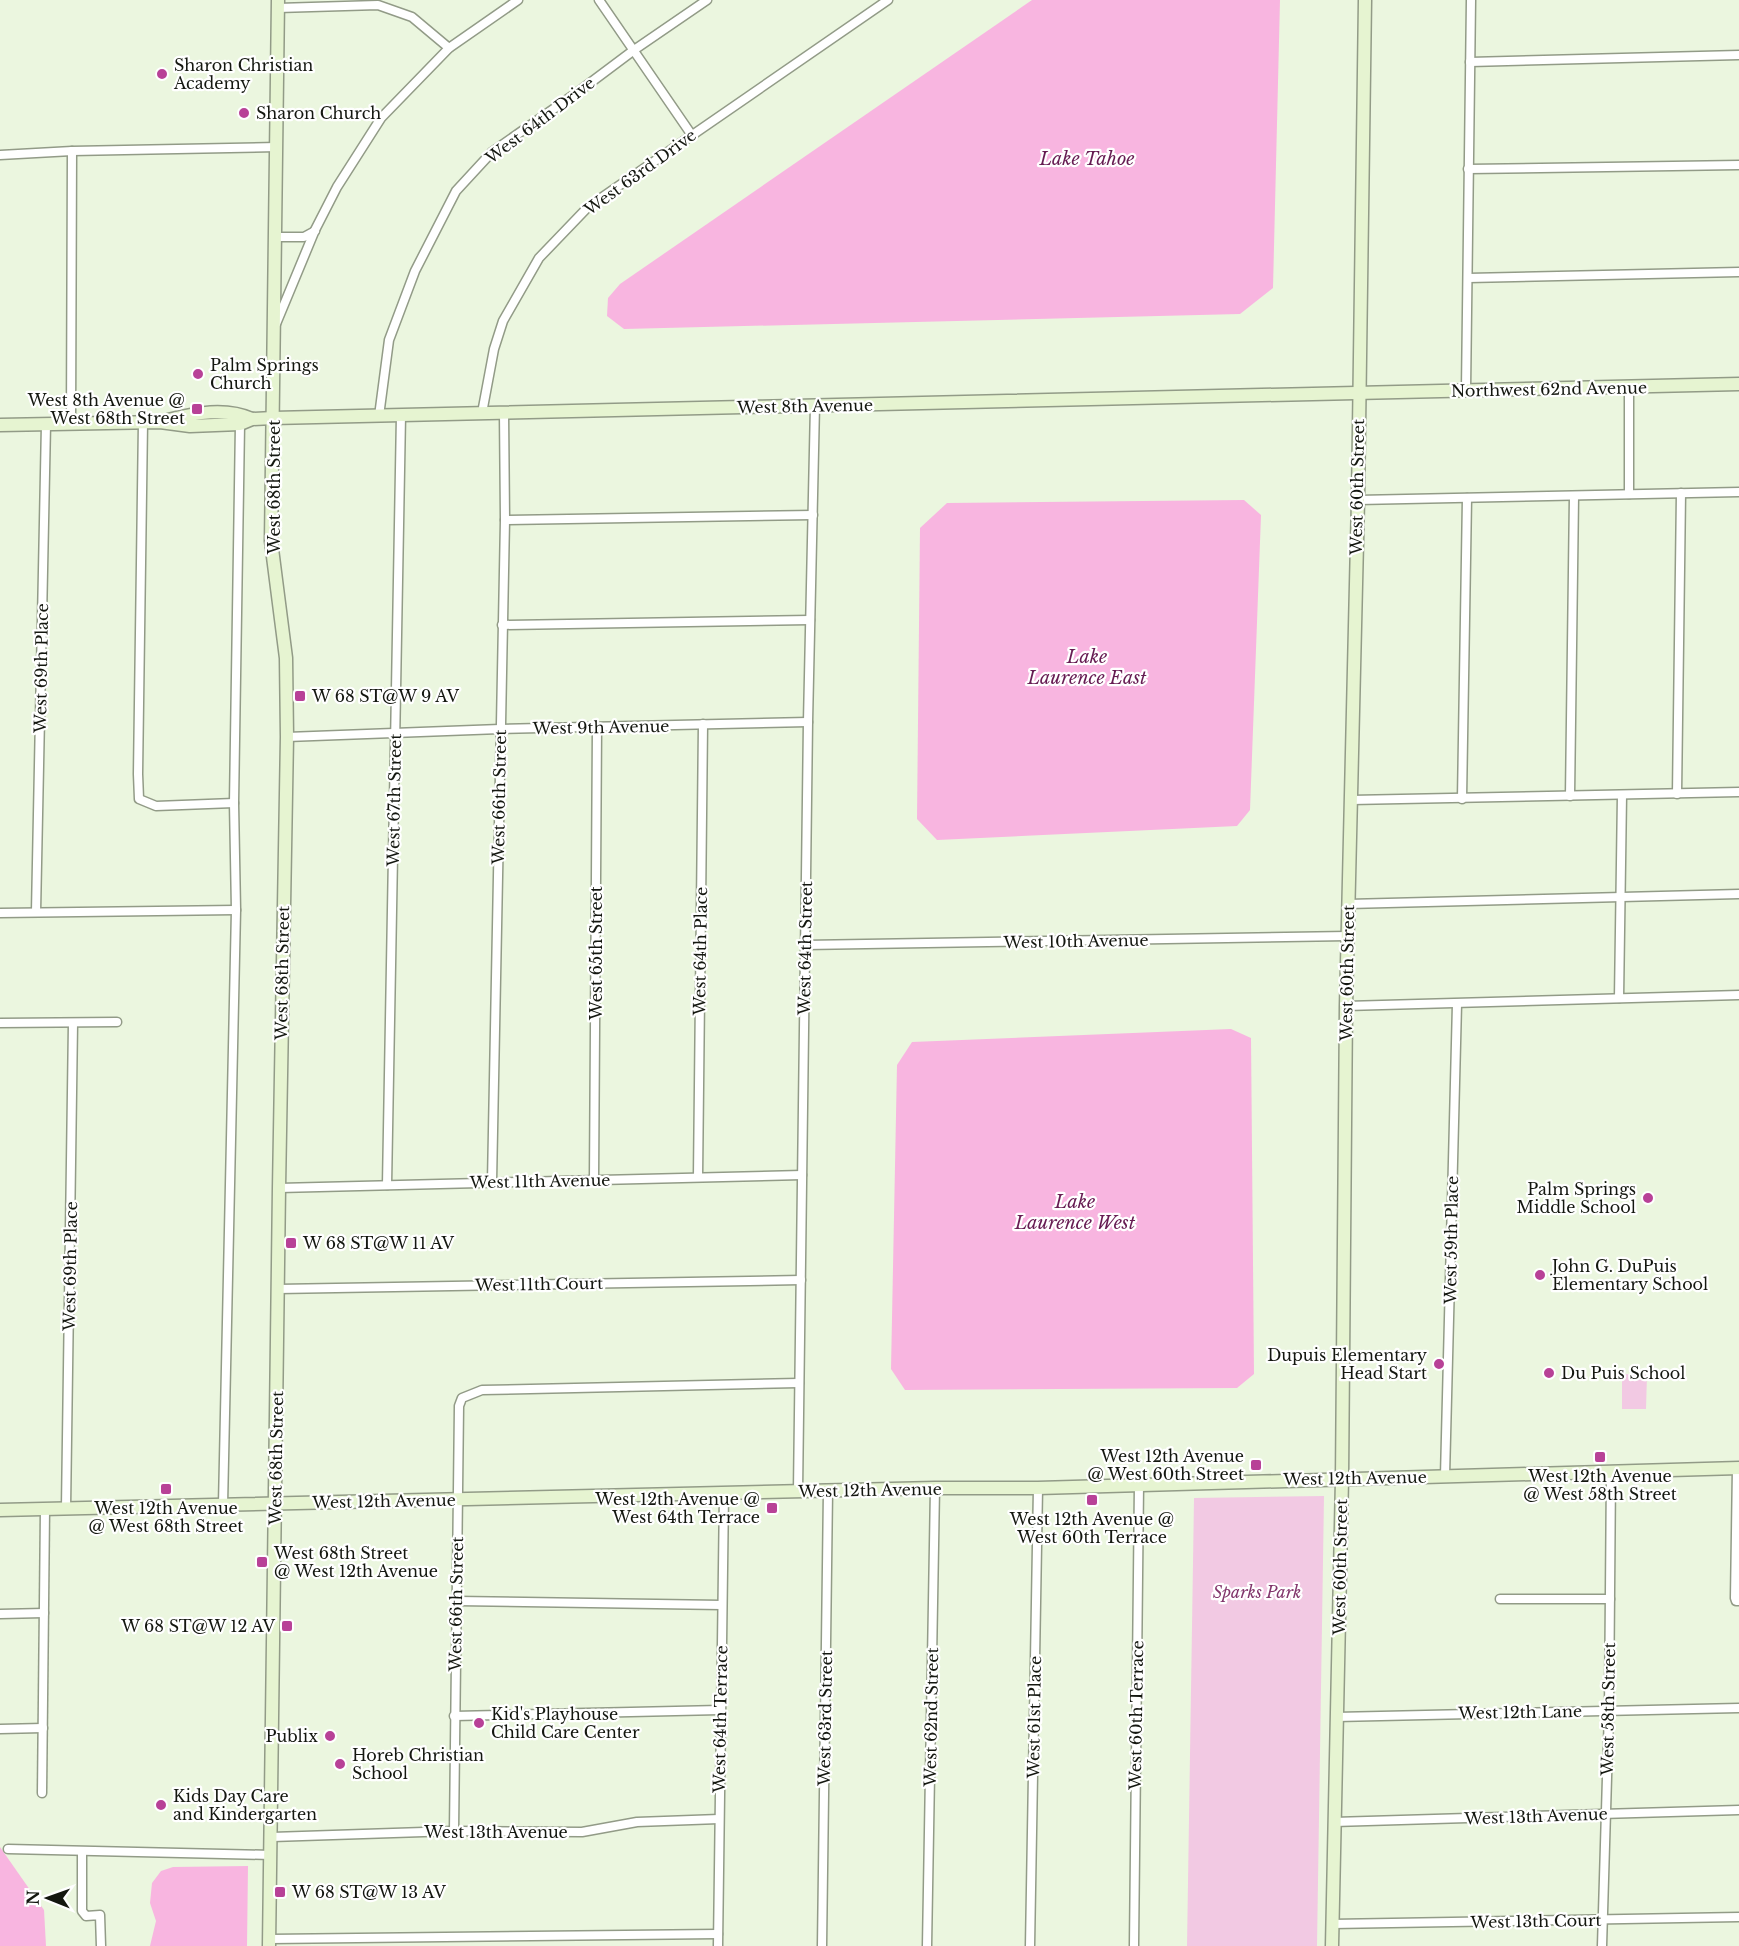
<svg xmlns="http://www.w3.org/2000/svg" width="1739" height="1946" font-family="'Libre Baskerville',serif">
<rect width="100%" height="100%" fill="#ebf6df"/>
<g fill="#f2c9e3">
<polygon points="1622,1374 1647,1375 1646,1409 1622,1409"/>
<polygon points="1324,1496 1317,1946 1187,1946 1194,1498"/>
</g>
<g fill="#f8b5e0">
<polygon points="1032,0 1280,0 1273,288 1240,314 624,329 607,316 608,298 620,284"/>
<polygon points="1244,500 1261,515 1250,810 1237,826 937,840 917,819 920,528 947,503"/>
<polygon points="1231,1029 1251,1038 1254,1374 1237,1388 905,1390 891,1369 897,1065 912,1042"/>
<polygon points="0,1847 44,1910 46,1946 0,1946"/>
<polygon points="248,1866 247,1946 150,1946 156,1921 150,1903 152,1883 161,1871 173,1867"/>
</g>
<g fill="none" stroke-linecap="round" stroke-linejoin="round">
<g stroke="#929b87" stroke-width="11">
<g id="street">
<polyline points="599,0 691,134"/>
<polyline points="278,8 378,5 412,17 449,48"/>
<polyline points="1470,62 1739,55"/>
<polyline points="0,155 72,151 277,147"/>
<polyline points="1468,169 1739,165"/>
<polyline points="276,237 304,237 315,231"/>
<polyline points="1468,278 1739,272"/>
<polyline points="276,324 315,230 337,187 381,118 449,48 518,0"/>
<polyline points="1466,390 1471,0"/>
<polyline points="482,413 494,349 503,321 539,258 588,207 888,0"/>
<polyline points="379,416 389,340 415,271 456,191 492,152 582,89 634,50 707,0"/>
<polyline points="143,422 138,774 139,799 156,806 234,803"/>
<polyline points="71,423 72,151"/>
<polyline points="1629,494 1629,387"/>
<polyline points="1358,500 1739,492"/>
<polyline points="505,520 813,515"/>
<polyline points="502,625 810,620"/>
<polyline points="287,737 500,729 808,722"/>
<polyline points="1677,794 1681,493"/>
<polyline points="1570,796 1574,496"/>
<polyline points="1462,799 1467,498"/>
<polyline points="1351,800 1739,792"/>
<polyline points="1348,904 1739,894"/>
<polyline points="36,912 46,424"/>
<polyline points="0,913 236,910"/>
<polyline points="805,945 1348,936"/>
<polyline points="1619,998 1622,795"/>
<polyline points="1346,1006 1739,995"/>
<polyline points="0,1023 117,1022"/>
<polyline points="698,1177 703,724"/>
<polyline points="594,1180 597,727"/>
<polyline points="492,1182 505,520 504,413"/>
<polyline points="387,1185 401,415"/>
<polyline points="279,1188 802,1175"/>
<polyline points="278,1289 801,1280"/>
<polyline points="1737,1468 1735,1598 1736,1601 1739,1601"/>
<polyline points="1445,1476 1457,1004"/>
<polyline points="798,1491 808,722 815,405"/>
<polyline points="223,1505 236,910 234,803 240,424"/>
<polyline points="66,1508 73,1023"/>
<polyline points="1500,1599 1610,1599"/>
<polyline points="457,1601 722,1605"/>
<polyline points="0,1614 44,1613"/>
<polyline points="454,1716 720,1710"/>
<polyline points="1336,1717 1739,1708"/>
<polyline points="0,1729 43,1728"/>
<polyline points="42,1793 45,1509"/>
<polyline points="1334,1822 1739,1810"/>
<polyline points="454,1831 459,1406 462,1398 482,1390 799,1383"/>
<polyline points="272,1837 454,1831 582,1832 637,1822 719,1819"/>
<polyline points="8,1849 271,1855"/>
<polyline points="82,1852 82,1911 86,1916 100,1915 101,1946"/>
<polyline points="1332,1924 1739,1917"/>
<polyline points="270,1939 718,1934"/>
<polyline points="718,1946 724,1493"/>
<polyline points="822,1946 828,1491"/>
<polyline points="927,1946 935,1488"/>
<polyline points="1030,1946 1038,1488"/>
<polyline points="1134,1946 1139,1484"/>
<polyline points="1602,1946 1609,1710 1611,1472"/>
</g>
</g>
<g stroke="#929b87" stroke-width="15">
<g id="secondary">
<path d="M168,420C195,413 226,407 252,419"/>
<polyline points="0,425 160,422 190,426 240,424 252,419 273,418 1739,384"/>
<polyline points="0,1510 935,1488 1038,1488 1739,1468"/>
<polyline points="269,1946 279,1188 287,737 286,658 271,541 278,0"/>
<polyline points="1332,1946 1342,1479 1346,1006 1358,500 1365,0"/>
</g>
</g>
<use href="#street" stroke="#fff" stroke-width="8"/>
<use href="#secondary" stroke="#e6f4d1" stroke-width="12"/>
</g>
<g fill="#b84197" stroke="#fff" stroke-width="2">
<circle cx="162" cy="74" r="6"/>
<circle cx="244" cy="113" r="6"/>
<circle cx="198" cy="374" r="6"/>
<rect x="191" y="403" width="12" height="12" rx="3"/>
<rect x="294" y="690" width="12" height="12" rx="3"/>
<circle cx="1648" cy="1198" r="6"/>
<rect x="285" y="1237" width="12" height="12" rx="3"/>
<circle cx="1540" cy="1275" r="6"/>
<circle cx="1439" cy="1364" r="6"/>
<circle cx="1549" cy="1373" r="6"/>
<rect x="1594" y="1451" width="12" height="12" rx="3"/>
<rect x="1250" y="1459" width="12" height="12" rx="3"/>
<rect x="160" y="1483" width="12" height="12" rx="3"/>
<rect x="1086" y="1494" width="12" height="12" rx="3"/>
<rect x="766" y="1502" width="12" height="12" rx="3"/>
<rect x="256" y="1556" width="12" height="12" rx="3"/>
<rect x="281" y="1620" width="12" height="12" rx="3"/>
<circle cx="479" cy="1723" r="6"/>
<circle cx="330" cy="1736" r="6"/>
<circle cx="340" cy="1764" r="6"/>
<circle cx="161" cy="1805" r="6"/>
<rect x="274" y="1886" width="12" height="12" rx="3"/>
</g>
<g text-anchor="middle" stroke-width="4.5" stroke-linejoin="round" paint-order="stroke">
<g font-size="16" fill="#141710" stroke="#fff" text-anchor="start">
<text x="174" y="71">Sharon Christian<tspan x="174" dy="18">Academy</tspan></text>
<text x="256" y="119">Sharon Church</text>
<text x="210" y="371">Palm Springs<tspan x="210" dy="18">Church</tspan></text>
<text x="185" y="406" text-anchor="end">West 8th Avenue @<tspan x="185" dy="18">West 68th Street</tspan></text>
<text x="312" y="702">W 68 ST@W 9 AV</text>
<text x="1636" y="1195" text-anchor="end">Palm Springs<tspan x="1636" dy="18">Middle School</tspan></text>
<text x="303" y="1249">W 68 ST@W 11 AV</text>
<text x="1552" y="1272">John G. DuPuis<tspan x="1552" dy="18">Elementary School</tspan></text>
<text x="1427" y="1361" text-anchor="end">Dupuis Elementary<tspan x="1427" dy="18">Head Start</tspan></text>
<text x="1561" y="1379">Du Puis School</text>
<text x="1244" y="1462" text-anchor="end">West 12th Avenue<tspan x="1244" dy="18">@ West 60th Street</tspan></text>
<text x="1600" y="1482" text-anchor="middle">West 12th Avenue<tspan x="1600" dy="18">@ West 58th Street</tspan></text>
<text x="760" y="1505" text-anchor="end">West 12th Avenue @<tspan x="760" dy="18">West 64th Terrace</tspan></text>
<text x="166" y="1514" text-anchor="middle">West 12th Avenue<tspan x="166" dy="18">@ West 68th Street</tspan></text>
<text x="1092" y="1525" text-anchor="middle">West 12th Avenue @<tspan x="1092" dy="18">West 60th Terrace</tspan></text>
<text x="274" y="1559">West 68th Street<tspan x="274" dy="18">@ West 12th Avenue</tspan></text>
<text x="275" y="1632" text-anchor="end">W 68 ST@W 12 AV</text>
<text x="491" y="1720">Kid's Playhouse<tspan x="491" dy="18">Child Care Center</tspan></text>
<text x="318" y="1742" text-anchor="end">Publix</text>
<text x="352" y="1761">Horeb Christian<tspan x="352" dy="18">School</tspan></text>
<text x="173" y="1802">Kids Day Care<tspan x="173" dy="18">and Kindergarten</tspan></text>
<text x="292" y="1898">W 68 ST@W 13 AV</text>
</g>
<g font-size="16" fill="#141710" stroke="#fff">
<text transform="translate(540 120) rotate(-37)" y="6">West 64th Drive</text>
<text transform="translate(640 172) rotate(-36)" y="6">West 63rd Drive</text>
<text transform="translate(1549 389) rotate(-1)" y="6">Northwest 62nd Avenue</text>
<text transform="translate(805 406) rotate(-1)" y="6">West 8th Avenue</text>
<text transform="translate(274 487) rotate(-90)" y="6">West 68th Street</text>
<text transform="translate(1357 487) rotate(-89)" y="6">West 60th Street</text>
<text transform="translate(41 668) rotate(-89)" y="6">West 69th Place</text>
<text transform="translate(601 727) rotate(-1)" y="6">West 9th Avenue</text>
<text transform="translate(499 797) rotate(-89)" y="6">West 66th Street</text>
<text transform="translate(394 800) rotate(-89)" y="6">West 67th Street</text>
<text transform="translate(1076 941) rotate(-1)" y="6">West 10th Avenue</text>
<text transform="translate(805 948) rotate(-89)" y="6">West 64th Street</text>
<text transform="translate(700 951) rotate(-89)" y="6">West 64th Place</text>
<text transform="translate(596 953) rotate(-90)" y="6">West 65th Street</text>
<text transform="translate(282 973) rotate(-89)" y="6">West 68th Street</text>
<text transform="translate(1347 973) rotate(-89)" y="6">West 60th Street</text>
<text transform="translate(540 1181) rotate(-1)" y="6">West 11th Avenue</text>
<text transform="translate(1451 1240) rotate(-89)" y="6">West 59th Place</text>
<text transform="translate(70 1266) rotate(-89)" y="6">West 69th Place</text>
<text transform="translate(539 1284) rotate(-1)" y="6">West 11th Court</text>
<text transform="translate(276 1458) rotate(-89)" y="6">West 68th Street</text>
<text transform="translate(1355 1478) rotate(-1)" y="6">West 12th Avenue</text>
<text transform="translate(870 1490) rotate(-1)" y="6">West 12th Avenue</text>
<text transform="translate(384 1501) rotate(-1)" y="6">West 12th Avenue</text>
<text transform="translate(1340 1567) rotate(-89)" y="6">West 60th Street</text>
<text transform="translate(456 1604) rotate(-89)" y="6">West 66th Street</text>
<text transform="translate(1608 1709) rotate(-89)" y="6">West 58th Street</text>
<text transform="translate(1520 1712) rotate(-1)" y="6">West 12th Lane</text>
<text transform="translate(1136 1715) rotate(-89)" y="6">West 60th Terrace</text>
<text transform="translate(931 1717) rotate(-89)" y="6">West 62nd Street</text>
<text transform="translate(1034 1717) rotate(-89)" y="6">West 61st Place</text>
<text transform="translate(825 1718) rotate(-89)" y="6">West 63rd Street</text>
<text transform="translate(720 1719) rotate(-89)" y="6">West 64th Terrace</text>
<text transform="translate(1536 1816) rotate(-2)" y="6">West 13th Avenue</text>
<text x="496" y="1838">West 13th Avenue</text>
<text transform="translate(1536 1921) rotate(-1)" y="6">West 13th Court</text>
</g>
<g font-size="16" font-style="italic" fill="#82366c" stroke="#fff">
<text x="1257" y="1598">Sparks Park</text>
</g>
<g font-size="18" font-style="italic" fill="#661b52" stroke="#fff">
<text x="1087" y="165">Lake Tahoe</text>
<text x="1087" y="663">Lake<tspan x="1087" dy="21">Laurence East</tspan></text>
<text x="1075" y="1208">Lake<tspan x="1075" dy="21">Laurence West</tspan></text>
</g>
</g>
<g transform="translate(48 1898) rotate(271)" stroke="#ffffff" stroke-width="4.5" paint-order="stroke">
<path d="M0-4.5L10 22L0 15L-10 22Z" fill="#141710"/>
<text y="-9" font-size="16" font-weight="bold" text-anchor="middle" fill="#141710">N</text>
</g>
</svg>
